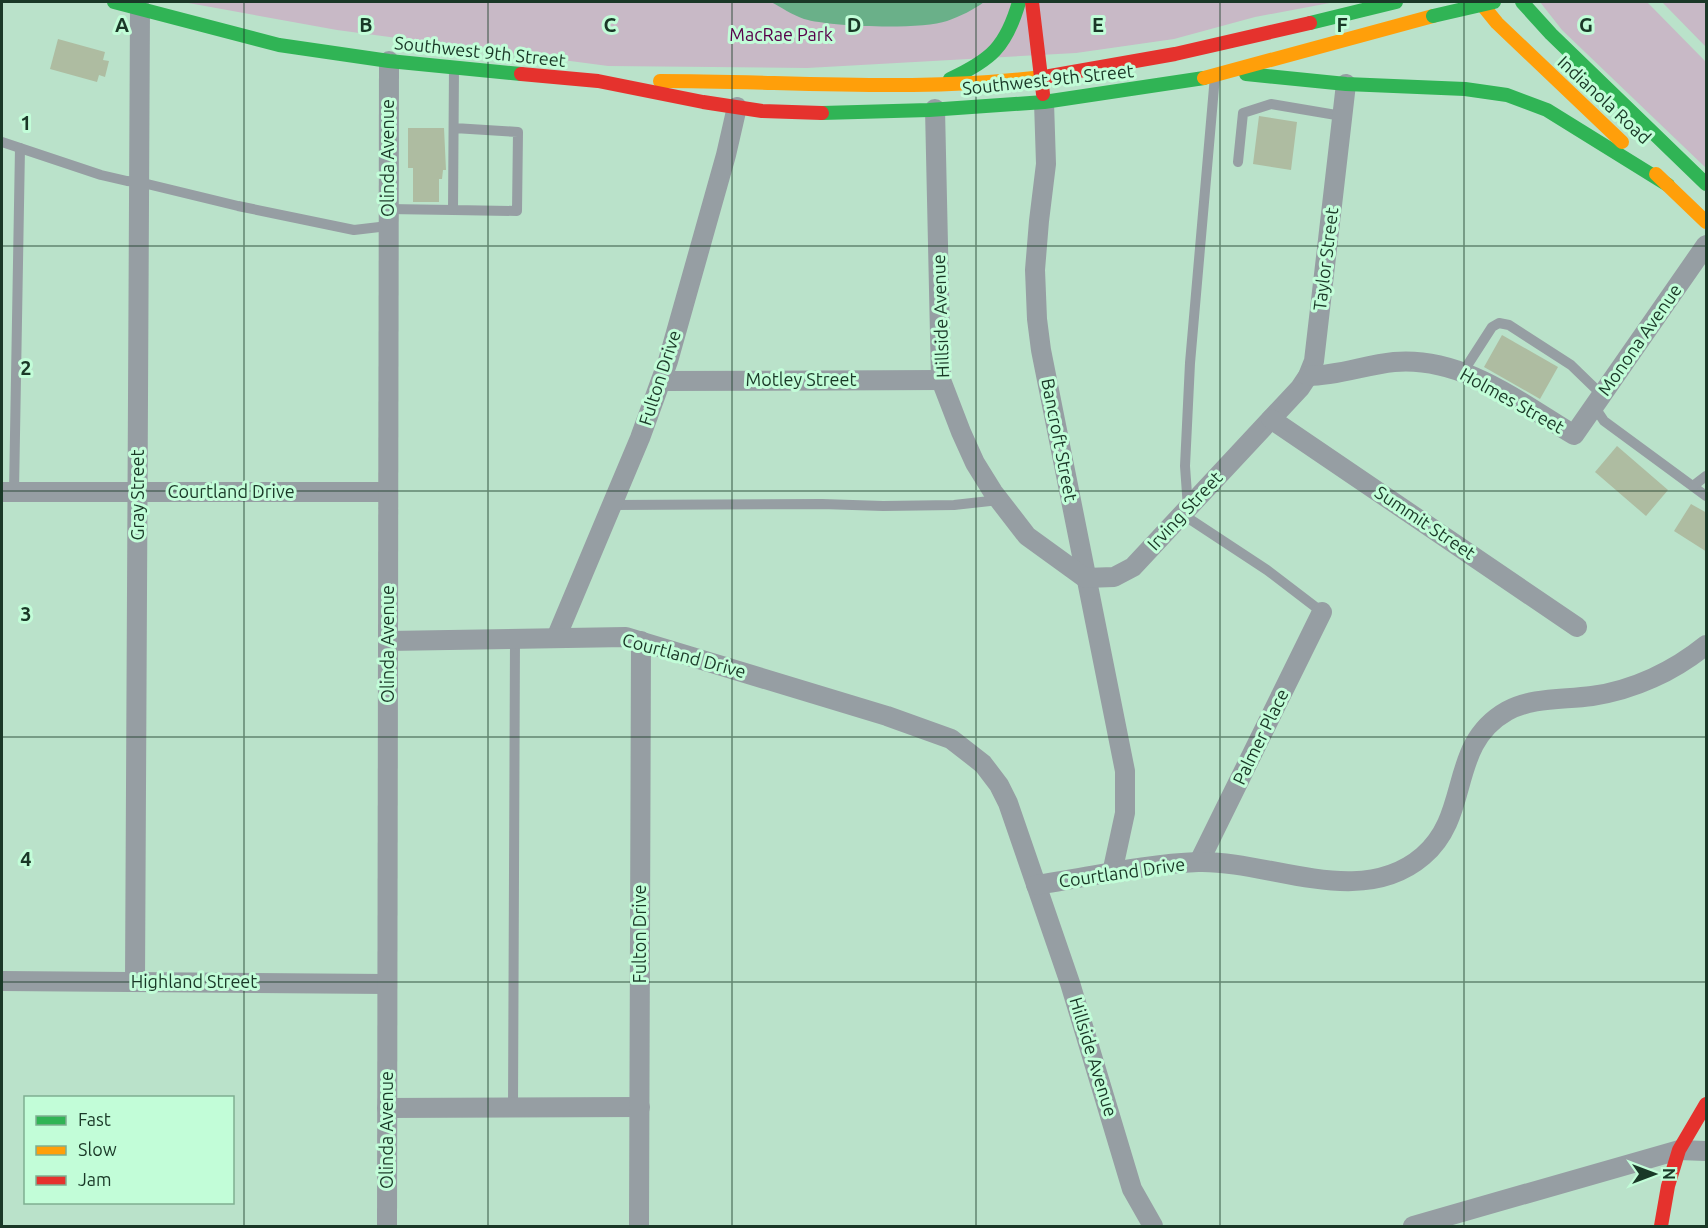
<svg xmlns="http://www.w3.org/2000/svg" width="1708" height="1228" font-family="Ubuntu,sans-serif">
<rect width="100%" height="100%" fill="#bae2ca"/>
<g fill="#c8b9c6">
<polygon points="183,2 1335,2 1255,17 1174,39 1076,53 807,68 608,66 337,30"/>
<polygon points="1540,2 1647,2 1706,62 1706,168 1562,30"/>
<polygon points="1662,2 1706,2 1706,47"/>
</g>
<path fill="#6ab089" d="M771,2H984C975,9 959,17 947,21C921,30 831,27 804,19C792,15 781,7 771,2Z"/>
<g fill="#aebca1">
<polygon points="58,39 105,52 103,60 109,61 105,77 99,75 97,82 50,69"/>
<polygon points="1259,116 1297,122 1291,170 1253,164"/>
<polygon points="408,128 444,128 446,170 443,170 442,179 439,179 439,202 413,202 413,168 408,168"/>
<polygon points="1502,335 1558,367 1540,399 1484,367"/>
<polygon points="1617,446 1668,490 1646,516 1595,472"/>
<polygon points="1691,504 1707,513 1707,552 1674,531"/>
</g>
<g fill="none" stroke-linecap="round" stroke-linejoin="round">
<g stroke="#969ea3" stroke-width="10">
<polyline points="454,67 453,210 517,211 518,132 454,128"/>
<polyline points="2,142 101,175 127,181 139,182 238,206 354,230 388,226"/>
<polyline points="1238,162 1243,113 1271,104 1342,116"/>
<polyline points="388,209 453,210"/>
<polyline points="1463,372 1492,327 1499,323 1509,325 1571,365 1602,395"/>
<polyline points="1594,406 1604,421 1706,496"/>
<polyline points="1693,486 1706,476"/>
<polyline points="14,492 20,148"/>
<polyline points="612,505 822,504 883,506 954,505 999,500"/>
<polyline points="1188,508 1185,466 1190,363 1215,76"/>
<polyline points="1182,514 1267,570 1322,612"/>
<polyline points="513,1108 515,639"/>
</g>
<g stroke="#969ea3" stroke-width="20">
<polyline points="1044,102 1046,164 1039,221 1035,270 1037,319 1041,350 1125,771 1125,813 1112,873"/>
<polyline points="935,109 941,380 961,432 975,463 993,492 1027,536 1085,578 1114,577 1133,567 1300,388 1308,376 1314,361 1346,84"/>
<path d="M1308,376C1338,376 1365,365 1394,362C1462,356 1519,402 1574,435L1706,245"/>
<polyline points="661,381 941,380"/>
<polyline points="1271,419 1577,627"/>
<polyline points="2,492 388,492"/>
<polyline points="556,638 640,438 668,361 726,155 737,107"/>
<polyline points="388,641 626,637 887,716 951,739 983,764 999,785 1008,803 1070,983 1132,1189 1153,1226"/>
<polyline points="1199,862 1322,612"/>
<path d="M1036,885C1090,877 1144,864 1198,862C1270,860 1360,910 1423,856C1472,814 1447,745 1507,711C1533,697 1564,700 1592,696C1634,690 1674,671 1706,645"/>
<polyline points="2,981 387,984"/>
<polyline points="135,982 140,8"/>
<polyline points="387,1108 640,1107"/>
<polyline points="387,1226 389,61"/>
<polyline points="639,1226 641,641"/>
<polyline points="1413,1226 1679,1150 1706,1151"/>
</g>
<g stroke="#30b455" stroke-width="14">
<polyline points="114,2 279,45 389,61 521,74"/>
<polyline points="1522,2 1551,34 1706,184"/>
<polyline points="1310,23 1396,2"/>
<polyline points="1246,74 1346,84 1465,89 1507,95 1547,110 1668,185"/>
<path d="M950,79C991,60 1006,47 1019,2"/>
<polyline points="822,113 929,110 1044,102 1204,78"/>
</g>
<g stroke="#ff9f0a" stroke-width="14">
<polyline points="1480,2 1497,23 1622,142"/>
<polyline points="1204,78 1433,16"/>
<path d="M660,81C789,81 922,93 1050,76"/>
<polyline points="1656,174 1706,222"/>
</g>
<g stroke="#e5322d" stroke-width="14">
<polyline points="1032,2 1043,94"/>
<polyline points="521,74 598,81 703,102 762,111 822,113"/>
<polyline points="1050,76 1175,54 1310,23"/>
<polyline points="1661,1226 1668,1186 1679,1150 1706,1104"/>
</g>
<polyline stroke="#30b455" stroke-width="14" points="1433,16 1494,2"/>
</g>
<path fill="none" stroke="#1a3827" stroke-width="1.5" stroke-opacity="0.55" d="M244,2V1226M488,2V1226M732,2V1226M976,2V1226M1220,2V1226M1464,2V1226M2,246H1706M2,491H1706M2,737H1706M2,982H1706"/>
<g text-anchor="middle" stroke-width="6" stroke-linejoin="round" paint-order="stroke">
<g font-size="18" fill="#58014a" stroke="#c2fdd8">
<text x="781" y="41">MacRae Park</text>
</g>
<g font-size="18" fill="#1a3827" stroke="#c2fdd8">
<text transform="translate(480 52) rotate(6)" y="6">Southwest 9th Street</text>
<text transform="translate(1048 80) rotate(-6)" y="6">Southwest 9th Street</text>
<text transform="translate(1604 100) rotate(43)" y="6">Indianola Road</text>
<text transform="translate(388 158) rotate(-90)" y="6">Olinda Avenue</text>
<text transform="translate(1326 259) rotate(-83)" y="6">Taylor Street</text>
<text transform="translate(941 316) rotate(-92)" y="6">Hillside Avenue</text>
<text transform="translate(1640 340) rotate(-55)" y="6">Monona Avenue</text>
<text transform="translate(660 378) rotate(-72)" y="6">Fulton Drive</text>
<text x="801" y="386">Motley Street</text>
<text transform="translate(1512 401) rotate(29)" y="6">Holmes Street</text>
<text transform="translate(1059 440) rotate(79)" y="6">Bancroft Street</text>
<text x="231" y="498">Courtland Drive</text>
<text transform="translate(138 495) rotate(-90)" y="6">Gray Street</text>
<text transform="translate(1185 511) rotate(-47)" y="6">Irving Street</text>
<text transform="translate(1425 523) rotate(34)" y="6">Summit Street</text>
<text transform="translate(388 644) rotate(-90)" y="6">Olinda Avenue</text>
<text transform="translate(684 656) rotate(15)" y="6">Courtland Drive</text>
<text transform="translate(1261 737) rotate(-64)" y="6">Palmer Place</text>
<text transform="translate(1122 873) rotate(-8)" y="6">Courtland Drive</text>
<text transform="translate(640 934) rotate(-90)" y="6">Fulton Drive</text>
<text x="194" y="988">Highland Street</text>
<text transform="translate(1093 1057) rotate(73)" y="6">Hillside Avenue</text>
<text transform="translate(387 1130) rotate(-90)" y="6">Olinda Avenue</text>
</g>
</g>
<g font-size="20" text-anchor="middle" font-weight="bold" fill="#1a3827" stroke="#c2fdd8" stroke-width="6" stroke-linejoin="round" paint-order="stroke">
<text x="122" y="32">A</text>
<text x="366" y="32">B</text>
<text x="610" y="32">C</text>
<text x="854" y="32">D</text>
<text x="1098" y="32">E</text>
<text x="1342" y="32">F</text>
<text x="1586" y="32">G</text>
<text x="26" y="130">1</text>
<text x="26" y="375">2</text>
<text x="26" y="621">3</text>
<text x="26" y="866">4</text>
</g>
<rect width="1708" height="1228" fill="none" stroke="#1a3827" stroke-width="6"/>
<rect x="24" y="1096" width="210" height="108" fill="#c2fdd8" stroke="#7fae91" stroke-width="1.5"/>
<rect x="36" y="1116" width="30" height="9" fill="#30b455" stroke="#7fae91" stroke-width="1.5"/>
<text x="78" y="1126" font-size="18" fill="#1a3827">Fast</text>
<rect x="36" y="1146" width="30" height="9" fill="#ff9f0a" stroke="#7fae91" stroke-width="1.5"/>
<text x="78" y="1156" font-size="18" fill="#1a3827">Slow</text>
<rect x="36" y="1176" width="30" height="9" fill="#e5322d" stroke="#7fae91" stroke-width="1.5"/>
<text x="78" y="1186" font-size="18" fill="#1a3827">Jam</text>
<g transform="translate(1654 1174) rotate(90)" stroke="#c2fdd8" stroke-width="4.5" paint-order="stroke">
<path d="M0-4.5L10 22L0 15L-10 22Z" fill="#1a3827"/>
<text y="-9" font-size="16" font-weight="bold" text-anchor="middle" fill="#1a3827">N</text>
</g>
</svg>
